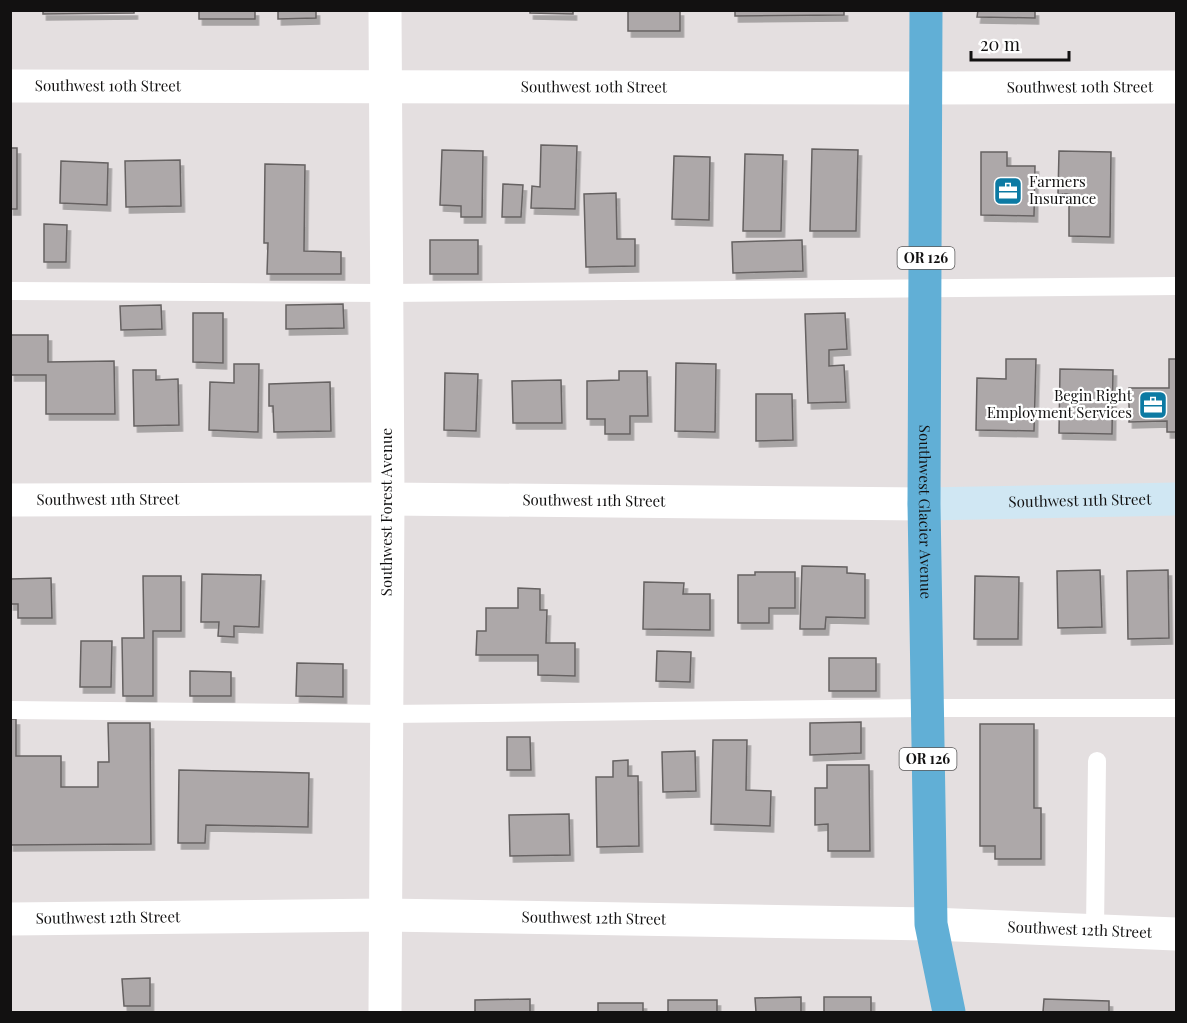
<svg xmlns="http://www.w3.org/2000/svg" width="1187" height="1023" font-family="'Playfair Display',serif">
<defs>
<filter id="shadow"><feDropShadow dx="3.5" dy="6" stdDeviation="0" flood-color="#0004"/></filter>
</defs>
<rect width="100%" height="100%" fill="#e4dfe0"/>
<g fill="#ada8a9" stroke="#666262" stroke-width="1.5" filter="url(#shadow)">
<polygon points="43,10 134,10 134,13 43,14"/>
<rect x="199" y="10" width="56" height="9"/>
<polygon points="278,10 316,10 316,18 278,19"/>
<polygon points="530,10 573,10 573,14 530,13"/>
<rect x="628" y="10" width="52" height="21"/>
<polygon points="735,10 844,10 844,15 735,16"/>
<polygon points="978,10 1035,10 1035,18 977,17"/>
<polygon points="541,145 577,146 575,209 531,208 532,186 540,187"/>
<rect x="10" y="148" width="7" height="61"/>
<polygon points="812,149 858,150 856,231 810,231"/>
<polygon points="442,150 483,151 482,217 461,217 461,206 440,205"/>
<polygon points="1059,151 1111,152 1110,237 1069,236 1069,194 1058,194"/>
<polygon points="981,152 1007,152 1007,166 1035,166 1034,216 981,215"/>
<polygon points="745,154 783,155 781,231 743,231"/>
<polygon points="674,156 710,157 709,220 672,219"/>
<polygon points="180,160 181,206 126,207 125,161"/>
<polygon points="61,161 108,163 107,205 60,203"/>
<polygon points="265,164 305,165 304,251 341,252 341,274 267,274 268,243 264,243"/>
<polygon points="503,184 523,185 521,217 502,217"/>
<polygon points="616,193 617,239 635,239 635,266 586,267 584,194"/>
<polygon points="44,224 67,225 66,262 44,262"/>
<rect x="430" y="240" width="48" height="34"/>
<polygon points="802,240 803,271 733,273 732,242"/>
<polygon points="343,304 344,328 286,329 286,305"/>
<polygon points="161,305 162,329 121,330 120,306"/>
<polygon points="193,313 223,313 223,363 193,362"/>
<polygon points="845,313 847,349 829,350 829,366 844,365 846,402 808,403 805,314"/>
<polygon points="11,335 48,335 48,362 114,361 115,414 46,414 46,375 11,375"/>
<polygon points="1006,359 1036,359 1034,431 976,430 977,378 1006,379"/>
<polygon points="1169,359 1176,359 1176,432 1167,432 1167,421 1129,422 1129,388 1169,388"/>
<polygon points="676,363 716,364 715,432 675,431"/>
<polygon points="234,364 259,364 258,432 209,430 210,382 234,383"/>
<polygon points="1060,369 1113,370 1112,434 1059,433"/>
<polygon points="133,370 156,370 156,380 178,379 179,425 134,426"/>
<polygon points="619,371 647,371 648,416 630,416 630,434 605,434 605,419 587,419 587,381 619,380"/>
<polygon points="445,373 478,374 476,431 444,430"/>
<polygon points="561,380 562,423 513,423 512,381"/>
<polygon points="330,382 331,431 274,432 273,406 269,406 269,384"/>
<polygon points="756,394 792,394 793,440 756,441"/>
<polygon points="802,566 847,567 847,573 865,574 865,618 826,617 825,629 800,629"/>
<polygon points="1100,570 1102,627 1058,628 1057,571"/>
<polygon points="1168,570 1169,638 1128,639 1127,571"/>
<polygon points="755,572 795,572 795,608 769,608 769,623 738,623 738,575 755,575"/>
<polygon points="202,574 261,575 259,627 234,626 234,637 218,636 219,622 201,622"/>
<polygon points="143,576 181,576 181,631 153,631 153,696 123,696 122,638 144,638"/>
<polygon points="975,576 1019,577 1018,639 974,639"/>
<polygon points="51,578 52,618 18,618 18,604 10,604 10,579"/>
<polygon points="644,582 684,583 683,594 710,594 710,630 643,629"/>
<polygon points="518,588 540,589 540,610 547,610 546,643 575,643 575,676 538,675 538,655 476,655 477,631 486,631 486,608 518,608"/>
<polygon points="81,641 112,641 111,687 80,687"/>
<polygon points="657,651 691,652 690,682 656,681"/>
<rect x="829" y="658" width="47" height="33"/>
<polygon points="297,663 343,664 343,697 296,696"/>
<polygon points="190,671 231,672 231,696 190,696"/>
<polygon points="10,719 16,719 16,756 61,756 61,787 98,787 98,762 109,762 108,723 150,723 151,844 10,845"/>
<polygon points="861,722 861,753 810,755 810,723"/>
<polygon points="980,724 1034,724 1034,808 1041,808 1041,859 995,859 995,846 980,846"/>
<polygon points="507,737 530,737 531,770 507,770"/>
<polygon points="713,740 747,740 746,790 771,791 770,826 711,824"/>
<polygon points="695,751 696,791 663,792 662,752"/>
<polygon points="628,760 628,776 638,776 639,846 597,847 596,777 613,777 613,761"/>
<polygon points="827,765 869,765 870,851 828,851 828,824 815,825 815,788 827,788"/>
<polygon points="179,770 309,773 308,827 206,825 205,843 178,843"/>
<polygon points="569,814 570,855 510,856 509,815"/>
<polygon points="150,978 150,1006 124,1006 122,979"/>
<polygon points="801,997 801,1012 756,1012 755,998"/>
<rect x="824" y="997" width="47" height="15"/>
<polygon points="530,999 530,1012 475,1012 475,1000"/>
<polygon points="1044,999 1109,1001 1109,1012 1043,1012"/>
<rect x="668" y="1000" width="49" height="12"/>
<rect x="598" y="1003" width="45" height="9"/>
</g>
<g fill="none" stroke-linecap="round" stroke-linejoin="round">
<g stroke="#fff" stroke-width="18">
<polyline points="10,291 385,293 1176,286"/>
<polyline points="10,710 387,714 927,708 1176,708"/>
<polyline points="1095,930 1097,761"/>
</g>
<g stroke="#fff" stroke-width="33">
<polyline points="385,10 388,499 385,1012"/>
<path id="s1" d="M10,86L926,88L1176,87"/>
<path id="s2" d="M10,500L388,499L924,504"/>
<path id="s3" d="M10,919L385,915L931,924L1176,934"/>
</g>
<path stroke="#d0e7f3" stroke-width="33" id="s4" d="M924,504L1176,499"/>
<path stroke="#61afd6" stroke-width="33" id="s5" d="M926,10L924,504L931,924L949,1012"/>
</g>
<defs>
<g id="office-square" transform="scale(1.5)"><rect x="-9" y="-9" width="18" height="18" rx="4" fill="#0c7aa3" stroke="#fff"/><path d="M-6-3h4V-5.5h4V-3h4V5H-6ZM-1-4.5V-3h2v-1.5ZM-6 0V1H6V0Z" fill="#fff"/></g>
</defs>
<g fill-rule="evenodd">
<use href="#office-square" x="1008" y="191"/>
<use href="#office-square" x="1153" y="405"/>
</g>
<g text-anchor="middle" stroke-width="4.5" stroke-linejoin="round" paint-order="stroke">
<g fill="#fff" stroke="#595858" stroke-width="1.5">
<rect x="897.5" y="247" width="57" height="22" rx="4.5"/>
<rect x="899.5" y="748" width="57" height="22" rx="4.5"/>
</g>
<g font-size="14" font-weight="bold" fill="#121111">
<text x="926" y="263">OR 126</text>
<text x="928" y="764">OR 126</text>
</g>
<g font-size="15" fill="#121111" stroke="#fff">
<text dy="5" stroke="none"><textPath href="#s1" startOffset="98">Southwest 10th Street</textPath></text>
<text dy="5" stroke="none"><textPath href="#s1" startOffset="584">Southwest 10th Street</textPath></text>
<text dy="5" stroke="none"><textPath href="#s1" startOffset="1070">Southwest 10th Street</textPath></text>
<text dy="5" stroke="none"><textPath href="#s2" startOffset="98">Southwest 11th Street</textPath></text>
<text dy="5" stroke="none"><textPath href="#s2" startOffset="584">Southwest 11th Street</textPath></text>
<text dy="5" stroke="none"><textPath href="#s4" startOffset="156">Southwest 11th Street</textPath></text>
<text transform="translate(387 512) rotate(-90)" y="5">Southwest Forest Avenue</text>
<text dy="5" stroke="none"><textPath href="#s5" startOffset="502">Southwest Glacier Avenue</textPath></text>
<text dy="5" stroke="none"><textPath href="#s3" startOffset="98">Southwest 12th Street</textPath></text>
<text dy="5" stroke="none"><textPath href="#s3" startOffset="584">Southwest 12th Street</textPath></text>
<text dy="5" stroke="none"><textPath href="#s3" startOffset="1070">Southwest 12th Street</textPath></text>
</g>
<g font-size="15" fill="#121111" stroke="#fff" text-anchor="start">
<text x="1029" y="187">Farmers<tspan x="1029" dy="17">Insurance</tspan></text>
<text x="1132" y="401" text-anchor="end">Begin Right<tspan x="1132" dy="17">Employment Services</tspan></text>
</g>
</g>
<rect width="1187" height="1023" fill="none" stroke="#121111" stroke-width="24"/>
<path d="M971 51v9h98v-9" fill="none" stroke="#121111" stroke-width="3"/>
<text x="980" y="51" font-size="18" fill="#121111" stroke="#ffffff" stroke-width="4.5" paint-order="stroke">20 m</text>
</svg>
